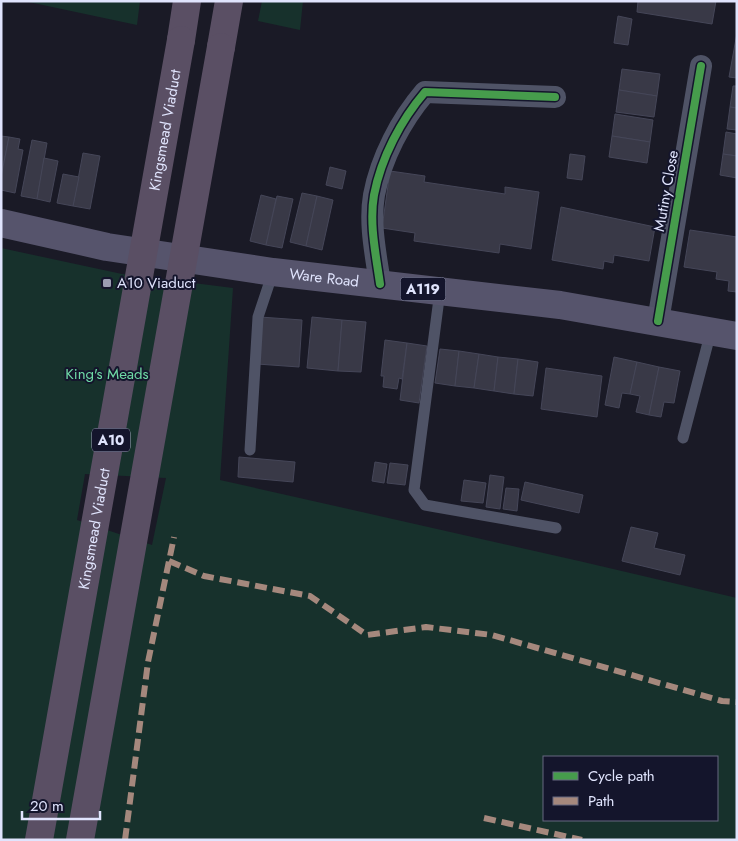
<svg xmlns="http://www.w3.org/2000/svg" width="738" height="841" font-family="Jost,sans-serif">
<rect width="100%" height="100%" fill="#1a1a26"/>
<g fill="#17312c" fill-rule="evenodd">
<polygon points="24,1 140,1 137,25"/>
<polygon points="262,1 303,1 300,30 258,21"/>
<path d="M1,248L122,274L233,288L220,480L579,561L737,598V840H1ZM85,474L166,478L152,545L77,520ZM544,757H717V820H544Z"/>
</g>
<g fill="#393947" stroke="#454658">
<polygon points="638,1 716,1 712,24 637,12"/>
<polygon points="618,16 632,19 628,45 614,43"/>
<polygon points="737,33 737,78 729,77"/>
<polygon points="622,69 660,74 657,96 619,90"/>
<polygon points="733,86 737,86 737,108 730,107"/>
<polygon points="619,90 657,96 654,117 616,112"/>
<polygon points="730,107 737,108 737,130 727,129"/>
<polygon points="615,114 653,120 650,142 612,136"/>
<polygon points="726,132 737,134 737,156 723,154"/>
<polygon points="1,136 9,137 1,177"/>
<polygon points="612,136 650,142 647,163 609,157"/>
<polygon points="9,137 20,139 18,149 23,150 15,193 1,190 1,177"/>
<polygon points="32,140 47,143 37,199 21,196"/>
<polygon points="83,153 100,156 90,209 73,206"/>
<polygon points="570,154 585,156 582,180 567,178"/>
<polygon points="723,154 737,156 737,178 720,175"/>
<polygon points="44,158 58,161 50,202 37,199"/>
<polygon points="330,167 346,171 342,189 326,185"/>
<polygon points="390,171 425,176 424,182 505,194 505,187 539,192 531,249 500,244 499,253 414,241 415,233 382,228"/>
<polygon points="63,174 79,177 73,206 57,203"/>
<polygon points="302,193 317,196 306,246 290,242"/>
<polygon points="261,195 276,199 266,245 250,241"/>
<polygon points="277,196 293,199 282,248 266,245"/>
<polygon points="317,196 333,200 322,250 306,246"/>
<polygon points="561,207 655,227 649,261 614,255 613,263 604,261 603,269 552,260"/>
<polygon points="690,230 737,237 737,292 728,291 729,281 716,279 717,272 684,267"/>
<polygon points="260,317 302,320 299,367 257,364"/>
<polygon points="312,317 342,320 338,371 307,368"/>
<polygon points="342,320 366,322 361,372 338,371"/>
<polygon points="385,340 407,343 402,379 399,378 397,389 383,387 384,376 381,376"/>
<polygon points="407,343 427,346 419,403 400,400"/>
<polygon points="440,349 459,351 455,386 435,383"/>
<polygon points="459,351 479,354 474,388 455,386"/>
<polygon points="479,354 498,357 494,391 474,388"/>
<polygon points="498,357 518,359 514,394 494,391"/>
<polygon points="614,357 637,362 630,394 622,393 619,408 605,405"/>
<polygon points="518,359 538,362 533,396 514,394"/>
<polygon points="637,362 659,367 649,415 636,412 640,396 630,394"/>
<polygon points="659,367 680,371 674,403 664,402 661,417 649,415"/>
<polygon points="546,368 602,376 597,417 541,409"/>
<polygon points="239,457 295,462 293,482 238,477"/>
<polygon points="375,462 387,464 384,483 372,481"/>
<polygon points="390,463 408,465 405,485 387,483"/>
<polygon points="490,475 504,477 500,509 486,507"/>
<polygon points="464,480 486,483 483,503 461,501"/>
<polygon points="525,482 583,495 579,513 521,500"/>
<polygon points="506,488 519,489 517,511 503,509"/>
<polygon points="631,527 658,533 654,548 685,555 680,575 622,561"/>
</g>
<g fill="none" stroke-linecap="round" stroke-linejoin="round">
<g stroke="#4f5366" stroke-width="11">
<polyline points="440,291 414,490 425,505 556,528"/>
<polyline points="683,438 711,331"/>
<polyline points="250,450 258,317 273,272"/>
</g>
<g stroke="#4f5366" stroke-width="22">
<path d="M380,284C376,255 369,224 374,195C381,158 401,120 425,92L555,97"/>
<polyline points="658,321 701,66"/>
</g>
<path stroke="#56546c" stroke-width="28" id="s1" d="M1,223L107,247L273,272L560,305L737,336"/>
<g stroke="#5a4f64" stroke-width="28">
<polyline points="181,40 187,1"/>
<polyline points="221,47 229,1"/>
</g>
<g stroke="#5a4f64" stroke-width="28">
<path id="s2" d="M39,840L181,40"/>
<polyline points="80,840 221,47"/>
</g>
<g stroke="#a5887d" stroke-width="6" stroke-dasharray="12 6" stroke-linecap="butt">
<polyline points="169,561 204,576 310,596 367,635 426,627 492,635 722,701 737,702"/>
<polyline points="484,818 582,840"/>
<polyline points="125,840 148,662 174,537"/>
</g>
<g stroke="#14152c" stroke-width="11">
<g id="cycleway">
<path d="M380,284C376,255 369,224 374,195C381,158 401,120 425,92L555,97"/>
<polyline points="658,321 701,66"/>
</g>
</g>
<use href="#cycleway" stroke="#469c4c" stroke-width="8"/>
</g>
<rect fill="#9b9db2" stroke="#14152c" stroke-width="2" x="102" y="278" width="10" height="10" rx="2.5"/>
<g text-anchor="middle" stroke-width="4" stroke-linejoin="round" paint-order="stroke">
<g fill="#14152c" stroke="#a3a6be" stroke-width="1">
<rect x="400.5" y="277.5" width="45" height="23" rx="4"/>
<rect x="92" y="428.5" width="38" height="23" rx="4"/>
</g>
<g font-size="14" font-weight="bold" fill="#e0e4fd">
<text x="423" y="294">A119</text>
<text x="111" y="445">A10</text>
</g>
<g font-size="15" fill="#e0e4fd" stroke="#14152c">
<text dy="5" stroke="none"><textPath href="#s2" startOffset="721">Kingsmead Viaduct</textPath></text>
<text transform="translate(666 191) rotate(-80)" y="5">Mutiny Close</text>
<text dy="5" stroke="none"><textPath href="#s1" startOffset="328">Ware Road</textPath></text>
<text dy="5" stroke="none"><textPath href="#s2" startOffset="316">Kingsmead Viaduct</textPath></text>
</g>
<g font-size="15" fill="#e0e4fd" stroke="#14152c" text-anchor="start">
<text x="117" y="288">A10 Viaduct</text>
</g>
<g font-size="15" fill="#6fdaa6" stroke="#14152c">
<text x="107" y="379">King's Meads</text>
</g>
</g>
<rect width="738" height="841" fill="none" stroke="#e0e4fd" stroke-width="5"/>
<rect x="543" y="756" width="175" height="65" fill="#14152c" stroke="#666880"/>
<rect x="553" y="772" width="25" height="8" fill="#469c4c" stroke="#666880"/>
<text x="588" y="781" font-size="15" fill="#e0e4fd">Cycle path</text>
<rect x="553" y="797" width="25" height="8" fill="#a5887d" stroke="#666880"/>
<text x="588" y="806" font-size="15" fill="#e0e4fd">Path</text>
<path d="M22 811v8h78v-8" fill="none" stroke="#e0e4fd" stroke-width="2.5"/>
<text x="30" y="811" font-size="15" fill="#e0e4fd" stroke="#14152c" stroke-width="4" paint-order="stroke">20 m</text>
</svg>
